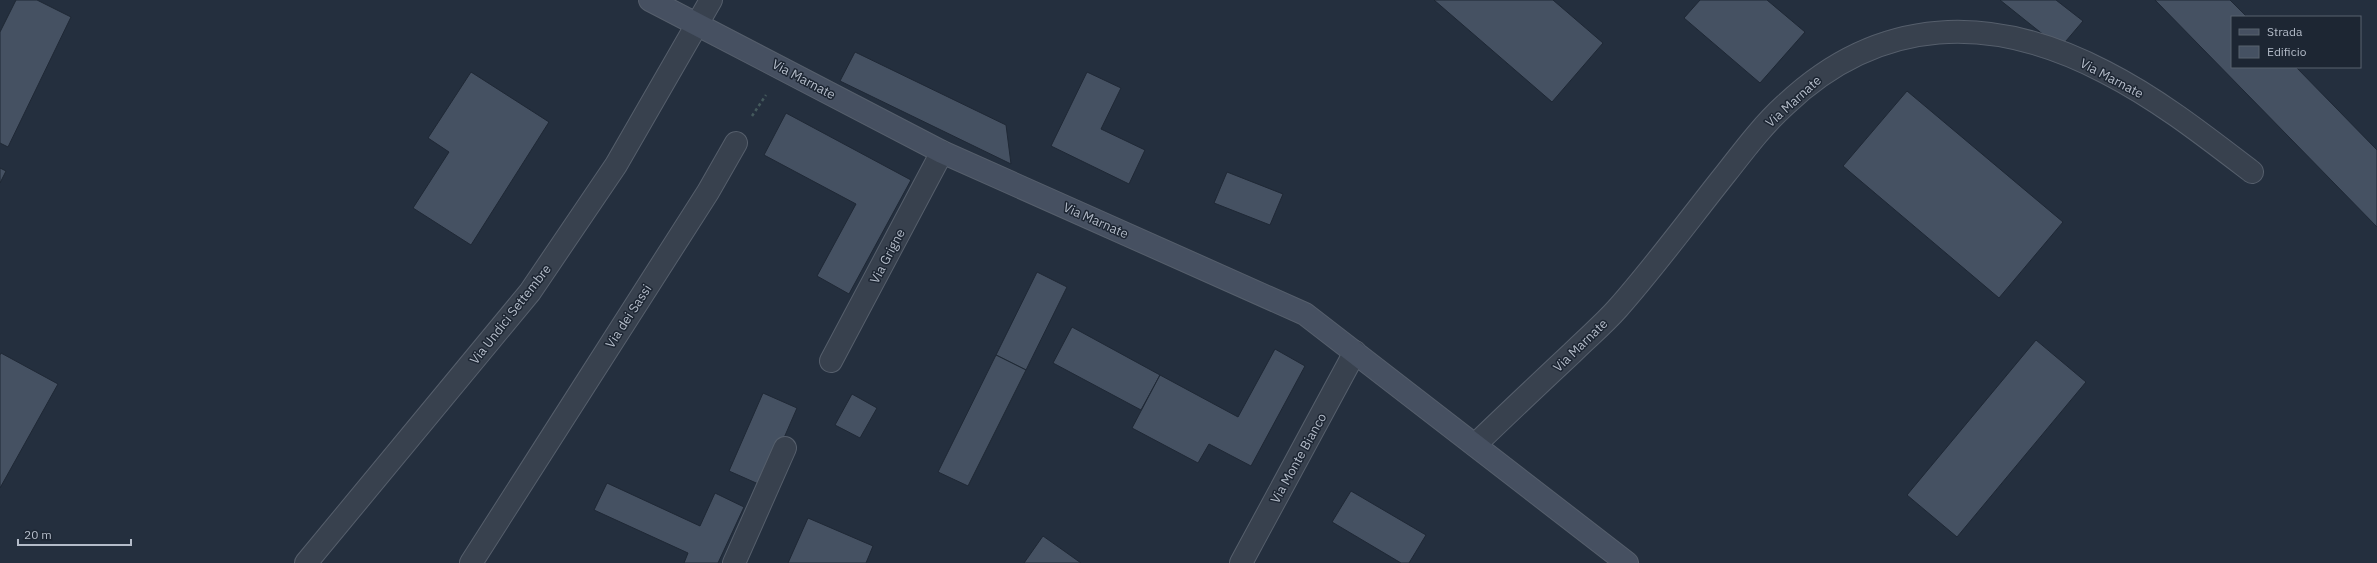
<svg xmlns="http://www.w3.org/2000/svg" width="2377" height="563" font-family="'IBM Plex Sans',sans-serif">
<rect width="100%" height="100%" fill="#242f3e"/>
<g fill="#455162" stroke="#1f2835">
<polygon points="16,0 37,0 71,17 8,147 0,143 0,32"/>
<polygon points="1434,0 1553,0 1603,43 1552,102"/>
<polygon points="1700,0 1767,0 1805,32 1760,83 1684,18"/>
<polygon points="2000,0 2056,0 2083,21 2060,48"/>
<polygon points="2155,0 2230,0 2247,17 2232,17 2232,67 2296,67 2377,150 2377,227"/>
<polygon points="855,52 1006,125 1011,164 840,81"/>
<polygon points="471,72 549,122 471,245 413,208 449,152 428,138"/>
<polygon points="1087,72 1121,88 1101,129 1145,150 1129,184 1051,146"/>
<polygon points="1907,91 2063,222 1999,298 1843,166"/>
<polygon points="786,113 911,180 849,294 817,276 856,204 764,155"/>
<polygon points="0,168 6,171 0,183"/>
<polygon points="1227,172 1283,194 1270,225 1214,203"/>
<polygon points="1037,272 1067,287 1026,370 996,355"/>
<polygon points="1072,327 1160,375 1141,410 1053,363"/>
<polygon points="2036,340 2086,382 1957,537 1907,495"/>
<polygon points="1275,349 1305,366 1251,466 1209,444 1198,463 1132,428 1160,375 1238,417"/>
<polygon points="1,353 58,384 0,488 0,355"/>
<polygon points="996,355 1026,370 968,486 938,472"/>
<polygon points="763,393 797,408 763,486 729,471"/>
<polygon points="852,394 877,408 860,438 835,425"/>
<polygon points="607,483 700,526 715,493 744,507 718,563 684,563 688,553 594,510"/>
<polygon points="1351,491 1426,535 1409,563 1401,563 1332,522"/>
<polygon points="808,518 873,546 866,563 788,563"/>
<polygon points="1043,536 1081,563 1024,563"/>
</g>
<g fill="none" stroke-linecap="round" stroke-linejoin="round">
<g stroke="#565f6c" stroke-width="24">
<g id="street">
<polyline points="831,361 942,152"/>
<path d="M1475,445C1507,414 1540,383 1572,353C1587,338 1604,324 1618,308C1656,265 1691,217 1727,172C1745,149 1763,125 1785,105C1880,15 1992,13 2105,72C2158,99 2205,136 2252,172"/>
<polyline points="306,563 530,292 616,165 711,0"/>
<polyline points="471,563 708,192 736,143"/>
<polyline points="734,563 785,448"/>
<polyline points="1241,563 1355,352"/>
</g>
</g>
<g stroke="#565f6c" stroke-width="24">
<polyline id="secondary" points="650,0 942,152 1305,314 1627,563"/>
</g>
<polyline stroke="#44595c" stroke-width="2.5" stroke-dasharray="3 3" stroke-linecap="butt" points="752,116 766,95"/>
<use href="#street" stroke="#38414e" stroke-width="22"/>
<use href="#secondary" stroke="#465061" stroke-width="22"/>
</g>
<g text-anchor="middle" stroke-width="3" stroke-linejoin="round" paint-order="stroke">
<g font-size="13" fill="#b4bcc9" stroke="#1d2633">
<text transform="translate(2112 78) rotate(28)" y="5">Via Marnate</text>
<text transform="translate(804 79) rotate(28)" y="5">Via Marnate</text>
<text transform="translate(1793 101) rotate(-42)" y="5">Via Marnate</text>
<text transform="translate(1096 220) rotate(24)" y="5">Via Marnate</text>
<text transform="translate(887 256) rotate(-62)" y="5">Via Grigne</text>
<text transform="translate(510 314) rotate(-52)" y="5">Via Undici Settembre</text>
<text transform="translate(628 316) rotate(-57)" y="5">Via dei Sassi</text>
<text transform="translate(1580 345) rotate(-44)" y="5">Via Marnate</text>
<text transform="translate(1298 458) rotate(-61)" y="5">Via Monte Bianco</text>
</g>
</g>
<rect x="2231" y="16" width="130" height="52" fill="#1d2633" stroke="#59626f"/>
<rect x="2239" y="29" width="20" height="6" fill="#465061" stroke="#59626f"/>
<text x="2267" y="36" font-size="12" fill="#b4bcc9">Strada</text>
<rect x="2239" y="46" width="20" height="12" fill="#455162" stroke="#59626f"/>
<text x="2267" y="56" font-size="12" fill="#b4bcc9">Edificio</text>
<path d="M18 539v6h113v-6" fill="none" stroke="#b4bcc9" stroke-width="2"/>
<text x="24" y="539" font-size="12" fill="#b4bcc9" stroke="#1d2633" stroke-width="3" paint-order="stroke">20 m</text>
</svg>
